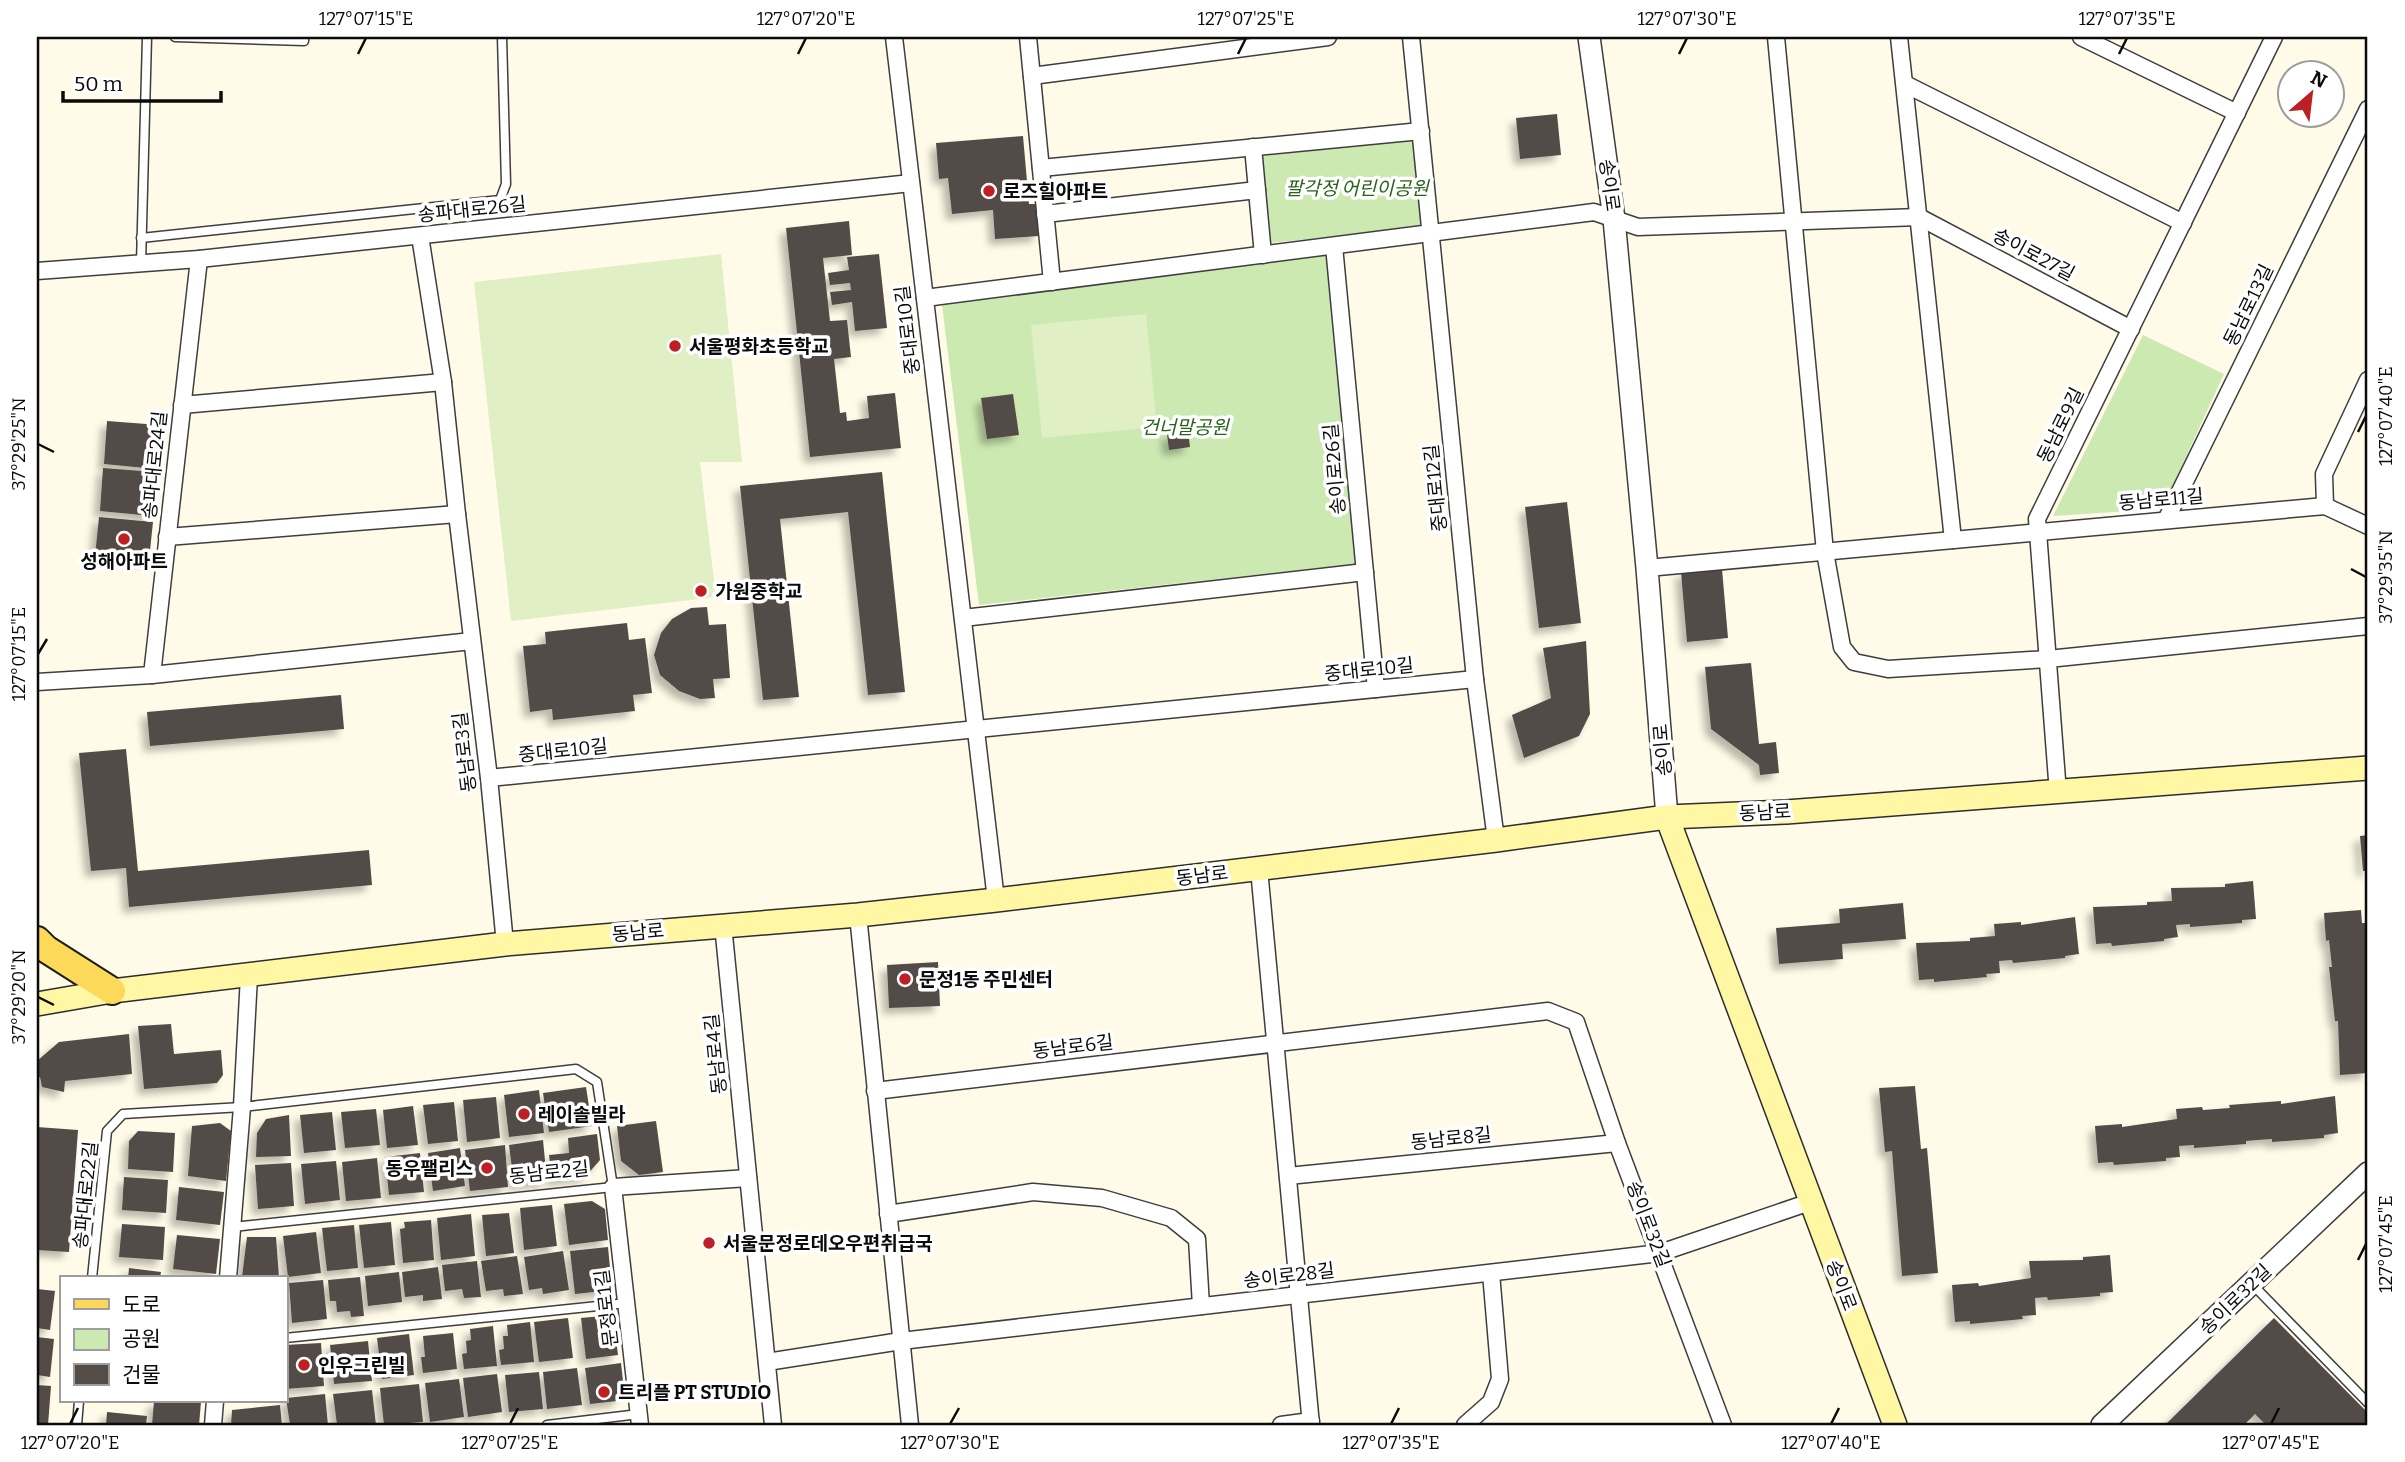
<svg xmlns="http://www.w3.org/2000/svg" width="2405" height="1462" font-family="Bitter,'Noto Sans KR',serif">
<defs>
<filter id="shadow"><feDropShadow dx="-6" dy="6" stdDeviation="3.5" flood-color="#0004"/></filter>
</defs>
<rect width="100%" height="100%" fill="#fffbe8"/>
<g fill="#cde9b2">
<polygon points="1417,136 1424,227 1269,243 1261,153"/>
<polygon points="1328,252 1355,564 979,605 942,305"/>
<polygon points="2143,335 2224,374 2162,509 2053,516"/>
</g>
<g fill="#e0f0c4">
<polygon points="721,254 742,462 700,462 716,597 511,621 474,282"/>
<polygon points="1146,314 1157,427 1042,438 1031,325"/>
</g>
<g fill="#534c47" filter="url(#shadow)">
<polygon points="1557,114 1561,155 1520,159 1516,118"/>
<polygon points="1023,136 1029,204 1036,204 1039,236 995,239 993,210 952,214 948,178 939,179 936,143"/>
<polygon points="849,221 852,255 823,258 830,321 847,320 851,357 834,359 840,413 846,412 847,421 869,418 867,396 895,393 901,448 810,457 786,228"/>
<polygon points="879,254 887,328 855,331 852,302 832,305 830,292 851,290 850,283 830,285 828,273 849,270 847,257"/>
<polygon points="1013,394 1019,435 987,439 981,398"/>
<polygon points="107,421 159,425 156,469 104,464"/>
<polygon points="1188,431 1190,447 1169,450 1167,434"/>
<polygon points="103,468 155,472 152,516 100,511"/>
<polygon points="882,472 905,692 868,695 848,512 780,519 799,697 763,700 740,486"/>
<polygon points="1567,502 1581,623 1539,628 1525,507"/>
<polygon points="99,517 153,522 149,560 95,556"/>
<polygon points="1722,569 1728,638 1687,642 1681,572"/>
<polygon points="707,607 709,625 726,624 730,678 713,679 715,698 700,699 679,691 660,675 654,655 661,633 672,619 691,608"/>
<polygon points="627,623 629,640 645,638 652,693 633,695 635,711 553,720 552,709 530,712 523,646 546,644 545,632"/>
<polygon points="1586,641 1590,714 1579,736 1524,758 1512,715 1551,698 1543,648"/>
<polygon points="1751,663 1759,744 1776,742 1779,773 1760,775 1759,765 1711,729 1705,667"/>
<polygon points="341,695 344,729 150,746 147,712"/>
<polygon points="126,749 138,871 369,850 372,885 129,907 126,868 91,871 79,753"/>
<polygon points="2368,835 2368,871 2363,871 2360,836"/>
<polygon points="2253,881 2256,919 2242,920 2242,923 2190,927 2190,924 2176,925 2178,937 2164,939 2164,941 2112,946 2111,943 2096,944 2093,907 2147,905 2147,902 2172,901 2171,888 2225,887 2225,884"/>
<polygon points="1903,903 1906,939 1842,944 1843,959 1779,964 1776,928 1840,923 1839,909"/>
<polygon points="2361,910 2362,923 2365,923 2368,954 2368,1073 2340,1075 2338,1021 2335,1021 2329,967 2332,967 2329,940 2326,941 2324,913"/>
<polygon points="2075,917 2079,954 2065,956 2065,958 2013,963 2012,960 1999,961 2000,973 1986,974 1987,977 1934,982 1934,979 1919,980 1916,943 1970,941 1970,938 1995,936 1994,924 2021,922 2021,925"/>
<polygon points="938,962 940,1006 889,1008 887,965"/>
<polygon points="171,1024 174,1054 221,1050 223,1075 217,1083 144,1089 138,1026"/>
<polygon points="129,1034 132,1074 65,1081 64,1092 42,1087 40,1077 37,1078 37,1061 59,1042"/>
<polygon points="1915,1086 1921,1149 1927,1148 1938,1273 1902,1276 1892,1151 1885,1152 1879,1088"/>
<polygon points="586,1087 592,1126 549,1132 543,1093"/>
<polygon points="539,1090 544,1133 509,1137 504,1095"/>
<polygon points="2335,1096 2338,1133 2324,1135 2324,1138 2272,1142 2272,1139 2257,1140 2246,1141 2246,1144 2194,1148 2194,1145 2179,1146 2180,1157 2166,1158 2166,1161 2114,1165 2113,1162 2098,1163 2095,1126 2122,1124 2122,1127 2177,1119 2176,1109 2202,1107 2203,1110 2230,1108 2229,1105 2281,1101 2281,1104"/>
<polygon points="496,1097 500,1138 467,1142 463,1100"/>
<polygon points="454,1102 458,1141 428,1144 423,1105"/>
<polygon points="413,1106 418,1145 387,1148 383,1110"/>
<polygon points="376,1109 380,1145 345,1148 341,1112"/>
<polygon points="332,1112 336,1150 304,1153 300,1115"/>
<polygon points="289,1115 291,1156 256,1157 257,1133 266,1119"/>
<polygon points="656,1121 663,1172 639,1175 621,1161 617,1126"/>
<polygon points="220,1123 231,1131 226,1181 188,1176 192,1126"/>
<polygon points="37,1127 78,1130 69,1252 37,1250"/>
<polygon points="138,1131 175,1133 173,1172 128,1169 129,1141"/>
<polygon points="597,1134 600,1160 586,1176 552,1180 549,1155 569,1153 568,1138"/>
<polygon points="543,1140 547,1181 514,1184 509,1145"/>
<polygon points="505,1145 508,1187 470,1191 465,1150"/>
<polygon points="460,1148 465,1186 433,1191 428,1153"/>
<polygon points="420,1153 424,1192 389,1195 385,1157"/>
<polygon points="377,1158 381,1198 346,1201 342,1162"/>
<polygon points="336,1161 340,1200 305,1204 301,1164"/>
<polygon points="291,1163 294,1206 258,1209 255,1165"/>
<polygon points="124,1177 168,1180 166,1213 122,1210"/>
<polygon points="179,1187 224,1192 220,1225 176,1220"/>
<polygon points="592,1201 605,1209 608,1240 569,1245 564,1204"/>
<polygon points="552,1205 557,1246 524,1250 520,1208"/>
<polygon points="509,1213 514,1253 486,1256 482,1215"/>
<polygon points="471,1214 475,1256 441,1260 437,1218"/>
<polygon points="431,1220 434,1260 403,1263 400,1229 405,1228 404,1222"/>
<polygon points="391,1222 395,1265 364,1268 359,1225"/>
<polygon points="122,1224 165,1227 163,1260 119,1257"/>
<polygon points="354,1225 358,1268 327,1271 322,1228"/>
<polygon points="316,1232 321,1273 288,1277 283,1236"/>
<polygon points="177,1235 220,1239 216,1274 173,1269"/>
<polygon points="247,1237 276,1237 279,1277 242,1277"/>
<polygon points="608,1247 611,1279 603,1291 575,1294 570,1251"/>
<polygon points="563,1251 569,1290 543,1294 542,1288 529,1290 524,1257"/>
<polygon points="2110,1255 2113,1292 2100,1293 2100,1296 2048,1300 2047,1297 2035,1298 2036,1315 2022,1316 2023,1319 1970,1324 1970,1321 1955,1322 1952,1285 1978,1283 1979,1286 2031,1278 2029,1261 2083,1260 2083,1257"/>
<polygon points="517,1256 523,1294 504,1296 503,1289 486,1291 481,1261"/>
<polygon points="477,1261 481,1297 464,1298 462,1289 445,1291 442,1265"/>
<polygon points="438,1267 442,1299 423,1301 423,1295 405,1297 402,1272"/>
<polygon points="129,1268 161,1272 160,1278 128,1278"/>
<polygon points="399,1272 402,1302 368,1306 365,1276"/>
<polygon points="360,1277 364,1316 351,1317 350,1311 337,1312 336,1301 330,1301 328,1280"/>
<polygon points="323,1280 327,1319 292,1323 289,1283"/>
<polygon points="37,1289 55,1291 50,1330 37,1328"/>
<polygon points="602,1316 614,1324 618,1355 586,1359 581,1318"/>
<polygon points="568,1318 573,1358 539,1362 534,1322"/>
<polygon points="2274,1318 2368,1413 2368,1420 2363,1425 2266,1425 2255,1414 2244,1425 2165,1425"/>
<polygon points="530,1322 534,1362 501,1365 499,1350 504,1349 503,1336 508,1336 507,1325"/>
<polygon points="493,1326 497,1366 464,1369 462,1354 467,1353 466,1341 471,1340 470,1329"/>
<polygon points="453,1333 457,1369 423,1373 421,1357 425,1357 423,1336"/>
<polygon points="409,1334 414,1375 382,1379 377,1338"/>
<polygon points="37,1337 54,1339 50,1377 37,1375"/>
<polygon points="368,1341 372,1381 334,1384 330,1345"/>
<polygon points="321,1343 324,1386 285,1389 285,1345"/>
<polygon points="621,1363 624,1390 617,1401 590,1404 585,1368"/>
<polygon points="577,1368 582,1405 547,1409 543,1372"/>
<polygon points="539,1372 543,1409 509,1412 505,1375"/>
<polygon points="497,1374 502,1412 468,1417 463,1378"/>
<polygon points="459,1379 464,1417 430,1422 425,1383"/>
<polygon points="419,1384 423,1422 384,1425 380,1388"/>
<polygon points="37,1385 51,1386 48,1425 37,1425"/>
<polygon points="372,1390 376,1425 337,1425 333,1394"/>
<polygon points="325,1394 328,1425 290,1425 286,1398"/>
<polygon points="154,1401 201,1402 199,1425 152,1425"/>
<polygon points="280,1405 282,1425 231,1425 232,1410"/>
<polygon points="107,1412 147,1416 146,1425 106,1425"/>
</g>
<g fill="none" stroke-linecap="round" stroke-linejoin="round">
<g stroke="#3e3e3e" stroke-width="11">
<g id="service">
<polyline points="175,37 304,41 304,37"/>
<polyline points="141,238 500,200 506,184 502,37"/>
<polyline points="141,264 147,37"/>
<polyline points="92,1278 107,1131 123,1114 242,1107 576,1069 597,1082 613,1187 233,1227"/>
<polyline points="2253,1285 2368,1403"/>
<polyline points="285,1338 627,1303"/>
<polyline points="77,1425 79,1401"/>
<polyline points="547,1425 639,1414"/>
</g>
</g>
<g stroke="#3e3e3e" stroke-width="19">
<g id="minor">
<polyline points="894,37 996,900"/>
<polyline points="1028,37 1052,282"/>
<polyline points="1411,37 1475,679 1496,840"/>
<polyline points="1776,37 1825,552 1842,647 1854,662 1888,669 2048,659 2368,626"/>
<polyline points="1899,37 1953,540"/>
<polyline points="2081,37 2237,113"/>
<polyline points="1032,76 1328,37"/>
<polyline points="1905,84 2183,223"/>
<polyline points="1253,147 1263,255"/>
<polyline points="1041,168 1421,131"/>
<polyline points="1045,214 1257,190"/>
<polyline points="420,236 443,382 457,514 489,778 505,944"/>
<polyline points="1334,246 1376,689"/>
<polyline points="37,271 199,259 911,183"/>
<polyline points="925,298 1594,212 1638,227 1919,217 2131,329"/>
<polyline points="182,405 443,382"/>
<polyline points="2325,506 2324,474 2368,380"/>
<polyline points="2166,520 2368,109"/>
<polyline points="167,537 457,514"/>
<polyline points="1647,568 2325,506 2368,526"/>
<polyline points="963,618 1365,572"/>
<polyline points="152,675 199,259"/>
<polyline points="37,682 152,675 472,641"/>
<polyline points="489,778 1475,679"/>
<polyline points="2058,793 2037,519 2274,37"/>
<polyline points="1259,869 1311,1425"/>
<polyline points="858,915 910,1425"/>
<polyline points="723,925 773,1425"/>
<polyline points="875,1091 1548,1011 1576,1022 1617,1143 1723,1425"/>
<polyline points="1288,1176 1617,1143"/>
<polyline points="888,1214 1033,1192 1102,1198 1171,1218 1197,1239 1201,1306"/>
<polyline points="228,1278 242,1107 249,976"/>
<polyline points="767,1362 901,1341 1660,1253 1810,1202"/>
<polyline points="213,1425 215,1401"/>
<polyline points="640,1425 613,1187 748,1178"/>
<polyline points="1281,1425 1311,1421"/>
<polyline points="1465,1425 1491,1402 1500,1379 1491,1273"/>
</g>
</g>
<g stroke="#3e3e3e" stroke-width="24">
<g id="tertiary">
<polyline points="1589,37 1614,219 1647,568 1667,817"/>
<polyline points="2102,1425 2368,1173"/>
</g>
</g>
<g stroke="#2d2d2d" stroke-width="26">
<g id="secondary">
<polyline points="1667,817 1895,1425"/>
<polyline points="37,1004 112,991 505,944 858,915 996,900 1496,840 1667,817 1786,812 2368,768"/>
</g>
</g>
<g stroke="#1c1c1c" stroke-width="30">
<polyline id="primary" points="37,940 46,949 112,991"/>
</g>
<use href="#service" stroke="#fff" stroke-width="8"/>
<use href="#minor" stroke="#fff" stroke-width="16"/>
<use href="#tertiary" stroke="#fff" stroke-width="21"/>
<use href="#secondary" stroke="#fff7a3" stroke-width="23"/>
<use href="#primary" stroke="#fdd95a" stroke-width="26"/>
</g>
<path fill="none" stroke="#0b0b0b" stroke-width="2.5" d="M358,54L366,38M798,54L806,38M1238,54L1246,38M1679,54L1687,38M2119,54L2127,38M2358,432L2366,416M38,444L54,452M2351,569L2366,577M38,654L47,639M38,997L54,1005M2358,1260L2366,1244M70,1424L78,1408M510,1424L518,1408M950,1424L959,1408M1391,1424L1399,1408M1831,1424L1839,1408M2271,1424L2279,1408"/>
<g fill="#bd2024" stroke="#fff" stroke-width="2.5">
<circle cx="989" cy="191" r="7"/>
<circle cx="675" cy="346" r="7"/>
<circle cx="124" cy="539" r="7"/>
<circle cx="701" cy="591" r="7"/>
<circle cx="905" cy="979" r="7"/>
<circle cx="524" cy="1114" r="7"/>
<circle cx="487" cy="1168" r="7"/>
<circle cx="709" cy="1243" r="7"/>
<circle cx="304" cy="1365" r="7"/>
<circle cx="604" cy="1392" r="7"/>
</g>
<g text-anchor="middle" stroke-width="7" stroke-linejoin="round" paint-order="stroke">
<g font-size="19" fill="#0b0b0b" stroke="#fff">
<text transform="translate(1610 185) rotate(82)" y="7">송이로</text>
<text transform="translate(472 209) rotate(-6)" y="7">송파대로26길</text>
<text transform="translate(2034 254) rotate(28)" y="7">송이로27길</text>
<text transform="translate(2248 305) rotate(-64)" y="7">동남로13길</text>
<text transform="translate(907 330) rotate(-97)" y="7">중대로10길</text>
<text transform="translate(2060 425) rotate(-64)" y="7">동남로9길</text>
<text transform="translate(154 465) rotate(-84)" y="7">송파대로24길</text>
<text transform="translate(1334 469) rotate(-95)" y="7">송이로26길</text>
<text transform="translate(1435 488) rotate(-96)" y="7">중대로12길</text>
<text transform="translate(2161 499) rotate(-5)" y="7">동남로11길</text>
<text transform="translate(1369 669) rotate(-6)" y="7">중대로10길</text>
<text transform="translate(563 750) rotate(-6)" y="7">중대로10길</text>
<text transform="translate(1662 750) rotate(-95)" y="7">송이로</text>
<text transform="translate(464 752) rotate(-97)" y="7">동남로3길</text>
<text transform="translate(1765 812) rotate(-3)" y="7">동남로</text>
<text transform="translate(1202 875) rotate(-7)" y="7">동남로</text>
<text transform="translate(638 932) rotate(-5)" y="7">동남로</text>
<text transform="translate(1073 1046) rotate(-7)" y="7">동남로6길</text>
<text transform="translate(715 1054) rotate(-96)" y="7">동남로4길</text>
<text transform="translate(1451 1138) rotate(-6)" y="7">동남로8길</text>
<text transform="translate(549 1172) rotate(-6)" y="7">동남로2길</text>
<text transform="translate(85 1195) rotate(-84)" y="7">송파대로22길</text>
<text transform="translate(1649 1224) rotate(69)" y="7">송이로32길</text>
<text transform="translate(1289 1275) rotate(-7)" y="7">송이로28길</text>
<text transform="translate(1842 1285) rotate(69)" y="7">송이로</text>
<text transform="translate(2235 1299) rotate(-44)" y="7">송이로32길</text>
<text transform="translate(606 1308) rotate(-97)" y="7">문정로1길</text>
</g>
<g font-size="19" font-style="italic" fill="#28631a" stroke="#fff">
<text x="1357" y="195">팔각정 어린이공원</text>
<text x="1185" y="434">건너말공원</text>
</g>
<g font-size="19" font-weight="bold" fill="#0b0b0b" stroke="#fff" text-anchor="start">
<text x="1003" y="198">로즈힐아파트</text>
<text x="689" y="353">서울평화초등학교</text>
<text x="124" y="568" text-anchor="middle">성해아파트</text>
<text x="715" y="598">가원중학교</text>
<text x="919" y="986">문정1동 주민센터</text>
<text x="538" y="1121">레이솔빌라</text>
<text x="473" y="1175" text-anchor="end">동우팰리스</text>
<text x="723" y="1250">서울문정로데오우편취급국</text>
<text x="318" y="1372">인우그린빌</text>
<text x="618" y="1399">트리플 PT STUDIO</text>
</g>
</g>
<rect width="2405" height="1462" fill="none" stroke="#ffffff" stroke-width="77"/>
<rect x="60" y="1276" width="228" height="126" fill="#ffffff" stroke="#9d9d9d" stroke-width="2"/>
<rect x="74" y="1299" width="35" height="10" fill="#fdd95a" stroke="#9d9d9d" stroke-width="2"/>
<text x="122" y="1312" font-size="21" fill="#0b0b0b">도로</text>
<rect x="74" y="1329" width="35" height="21" fill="#cde9b2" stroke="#9d9d9d" stroke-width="2"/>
<text x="122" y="1346" font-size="21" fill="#0b0b0b">공원</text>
<rect x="74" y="1364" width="35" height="21" fill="#534c47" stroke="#9d9d9d" stroke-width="2"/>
<text x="122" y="1382" font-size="21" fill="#0b0b0b">건물</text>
<g transform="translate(2311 94) rotate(28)"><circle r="33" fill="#ffffff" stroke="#9d9d9d" stroke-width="2"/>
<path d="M0-5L12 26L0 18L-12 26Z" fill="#bd2024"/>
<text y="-10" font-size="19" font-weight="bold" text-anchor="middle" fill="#0b0b0b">N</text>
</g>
<path d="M63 91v10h158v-10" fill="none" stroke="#0b0b0b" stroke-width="3.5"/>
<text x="74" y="91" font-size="21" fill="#0b0b0b" stroke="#ffffff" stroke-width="5" paint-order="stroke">50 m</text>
<rect x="38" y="38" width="2328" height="1386" fill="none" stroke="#0b0b0b" stroke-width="2.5"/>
<g font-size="18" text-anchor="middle" fill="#0b0b0b">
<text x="366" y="25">127°07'15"E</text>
<text x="806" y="25">127°07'20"E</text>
<text x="1246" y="25">127°07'25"E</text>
<text x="1687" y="25">127°07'30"E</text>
<text x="2127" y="25">127°07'35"E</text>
<text transform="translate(2386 416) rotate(-90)" y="6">127°07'40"E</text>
<text transform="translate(19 444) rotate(-90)" y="6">37°29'25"N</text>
<text transform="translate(2386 577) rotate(-90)" y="6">37°29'35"N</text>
<text transform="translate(19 654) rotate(-90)" y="6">127°07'15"E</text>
<text transform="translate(19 997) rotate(-90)" y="6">37°29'20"N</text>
<text transform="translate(2386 1244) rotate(-90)" y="6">127°07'45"E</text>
<text x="70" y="1449">127°07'20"E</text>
<text x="510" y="1449">127°07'25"E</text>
<text x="950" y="1449">127°07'30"E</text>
<text x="1391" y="1449">127°07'35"E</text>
<text x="1831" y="1449">127°07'40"E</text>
<text x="2271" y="1449">127°07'45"E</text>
</g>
</svg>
